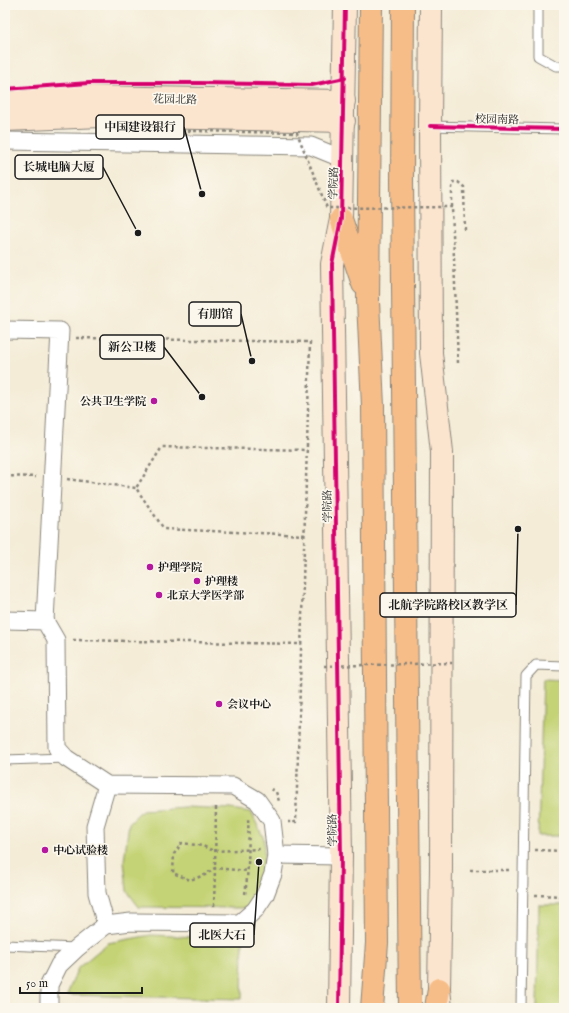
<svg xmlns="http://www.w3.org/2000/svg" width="569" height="1013" font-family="'IM FELL English','Noto Serif SC',serif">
<rect width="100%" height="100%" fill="#fbf7ec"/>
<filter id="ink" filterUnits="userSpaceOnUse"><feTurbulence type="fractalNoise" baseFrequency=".025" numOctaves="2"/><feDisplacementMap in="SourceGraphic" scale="8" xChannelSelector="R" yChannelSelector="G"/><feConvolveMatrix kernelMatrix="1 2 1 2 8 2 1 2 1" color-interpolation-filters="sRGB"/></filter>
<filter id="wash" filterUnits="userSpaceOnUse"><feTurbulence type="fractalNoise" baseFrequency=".012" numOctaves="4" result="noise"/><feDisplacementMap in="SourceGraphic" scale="16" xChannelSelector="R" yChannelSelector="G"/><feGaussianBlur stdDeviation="0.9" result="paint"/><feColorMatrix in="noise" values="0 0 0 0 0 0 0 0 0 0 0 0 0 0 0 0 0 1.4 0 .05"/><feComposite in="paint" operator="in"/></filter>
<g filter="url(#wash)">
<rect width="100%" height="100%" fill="#f4ecd7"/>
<g fill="#c4d375" stroke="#707848">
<polygon points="543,679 564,680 564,836 538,836"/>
<polygon points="185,807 231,809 251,812 264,839 264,873 247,908 139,907 127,891 124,861 129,823 142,810"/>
<polygon points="539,905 564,905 564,1008 537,1008"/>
<polygon points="151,935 243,939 242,999 67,995 78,968 108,943"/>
</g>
</g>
<g filter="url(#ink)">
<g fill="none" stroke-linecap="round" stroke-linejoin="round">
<g stroke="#88847a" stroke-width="11">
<g id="lane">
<polyline points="538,5 538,56 556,66 564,66"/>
<polyline points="430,126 564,129"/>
<polyline points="5,760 66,758"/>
<polyline points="5,945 77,948"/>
<polyline points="521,1008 526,676 536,665 564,666"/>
</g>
</g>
<g stroke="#88847a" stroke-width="19">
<g id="street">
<polyline points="5,141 311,146 343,159"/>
<polyline points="5,330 60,331 45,621"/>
<polyline points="5,620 45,621 56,640 57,748 66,758 107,785 233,786 257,800 272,821 276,855 273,874 265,895 255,910 240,923 131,922 106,925 77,948 59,965 49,985 49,1008"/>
<polyline points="276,855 341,856"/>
<polyline points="106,925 97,893 95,826 107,785"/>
</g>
</g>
<g stroke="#88847a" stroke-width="24">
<g id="secondary">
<polyline points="431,5 430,126 431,353 442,452 441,869 439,989 441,1008"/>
<polyline points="5,103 82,97 344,101"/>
<polyline points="5,120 101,116 344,121"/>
<polyline points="339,1008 341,856 332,264 341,219 345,5"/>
</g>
</g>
<g stroke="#88847a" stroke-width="24">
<g id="highway">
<polyline points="371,5 368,301 373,406 377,943 372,1008"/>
<polyline points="403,5 402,180 410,1008"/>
<polyline points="341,219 363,284"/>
<polyline points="436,1008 439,989"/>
</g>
</g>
<g stroke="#88847a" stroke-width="2.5" stroke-dasharray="3 3" stroke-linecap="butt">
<polyline points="76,338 310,342 296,822 288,822"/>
<polyline points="458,363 452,207 452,188 453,182 458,182 464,187 465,232"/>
<polyline points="5,476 36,477"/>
<polyline points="67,479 136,488"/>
<polyline points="305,535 164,529 136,488 162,447 307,450"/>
<polyline points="73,640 301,644"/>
<polyline points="271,789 276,792 279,801"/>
<polyline points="216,807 215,868 205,875 190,880 173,873 174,854 182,843 203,846 214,851 260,849"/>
<polyline points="535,850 564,851"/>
<polyline points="470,870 512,870"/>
<path d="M245,894C249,868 249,844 248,817"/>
<polyline points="535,895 564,896"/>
<polyline points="214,906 215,868 248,871"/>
</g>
<use href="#lane" stroke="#fff" stroke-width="9"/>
<use href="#street" stroke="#fff" stroke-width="17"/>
<use href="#secondary" stroke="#fce5cf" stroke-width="22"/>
<use href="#highway" stroke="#f7bd88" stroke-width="22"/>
<g stroke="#88847a" stroke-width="2.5" stroke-dasharray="3 3" stroke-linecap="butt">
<polyline points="146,130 297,133 327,208 452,207"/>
<polyline points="324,666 452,663"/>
</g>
<g stroke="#fbf7ec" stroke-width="6">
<g id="cycleway">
<polyline points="5,89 89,83 200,83 312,85 345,78"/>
<polyline points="430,126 564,129"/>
<polyline points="339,1008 341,856 332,264 341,219 345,5"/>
</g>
</g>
<use href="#cycleway" stroke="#d6006c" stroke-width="4"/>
</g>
</g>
<g fill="#b5179e" stroke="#fbf7ec" stroke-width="1.5">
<circle cx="154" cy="401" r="4"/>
<circle cx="150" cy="567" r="4"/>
<circle cx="197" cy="581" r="4"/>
<circle cx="159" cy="595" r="4"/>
<circle cx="219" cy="704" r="4"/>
<circle cx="45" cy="850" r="4"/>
</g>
<g text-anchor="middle" stroke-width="3.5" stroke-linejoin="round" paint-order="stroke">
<g font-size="11" fill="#1c1c1c" stroke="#fbf7ec">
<text transform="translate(175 99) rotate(1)" y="4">花园北路</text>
<text transform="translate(497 119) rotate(1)" y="4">校园南路</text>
<text transform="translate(333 183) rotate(-88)" y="4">学院路</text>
<text transform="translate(327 506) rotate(-91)" y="4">学院路</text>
<text transform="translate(332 830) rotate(-91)" y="4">学院路</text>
</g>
<g font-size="11" font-weight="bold" fill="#1c1c1c" stroke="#fbf7ec" text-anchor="start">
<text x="146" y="405" text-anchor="end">公共卫生学院</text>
<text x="158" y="571">护理学院</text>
<text x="205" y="585">护理楼</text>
<text x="167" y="599">北京大学医学部</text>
<text x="227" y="708">会议中心</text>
<text x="53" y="854">中心试验楼</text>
</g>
</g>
<path fill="none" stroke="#1c1c1c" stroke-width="1.5" d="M202 194L184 127M138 233L103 167M252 361L241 314M202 397L164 347M518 529L516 605M259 862L254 935"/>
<g fill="#1c1c1c" stroke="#fbf7ec" stroke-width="1.5">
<circle cx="202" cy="194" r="4"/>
<circle cx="138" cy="233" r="4"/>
<circle cx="252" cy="361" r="4"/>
<circle cx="202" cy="397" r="4"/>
<circle cx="518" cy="529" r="4"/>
<circle cx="259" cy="862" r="4"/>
</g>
<g fill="#fbf7ec" stroke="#1c1c1c" stroke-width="1.5">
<rect x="96" y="115" width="88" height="24" rx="4"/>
<rect x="15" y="155" width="88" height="24" rx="4"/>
<rect x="189" y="302" width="52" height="24" rx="4"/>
<rect x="100" y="335" width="64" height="24" rx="4"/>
<rect x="380" y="593" width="136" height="24" rx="4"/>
<rect x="190" y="923" width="64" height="24" rx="4"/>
</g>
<g font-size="12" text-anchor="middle" font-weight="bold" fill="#1c1c1c">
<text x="140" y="131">中国建设银行</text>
<text x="59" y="171">长城电脑大厦</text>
<text x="215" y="318">有朋馆</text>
<text x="132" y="351">新公卫楼</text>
<text x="448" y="609">北航学院路校区教学区</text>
<text x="222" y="939">北医大石</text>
</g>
<rect width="569" height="1013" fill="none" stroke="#fbf7ec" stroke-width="20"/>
<path d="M20 987v6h122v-6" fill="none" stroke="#1c1c1c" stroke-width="2"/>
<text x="26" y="987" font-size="12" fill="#1c1c1c" stroke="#fbf7ec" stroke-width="3" paint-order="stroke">50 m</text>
</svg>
